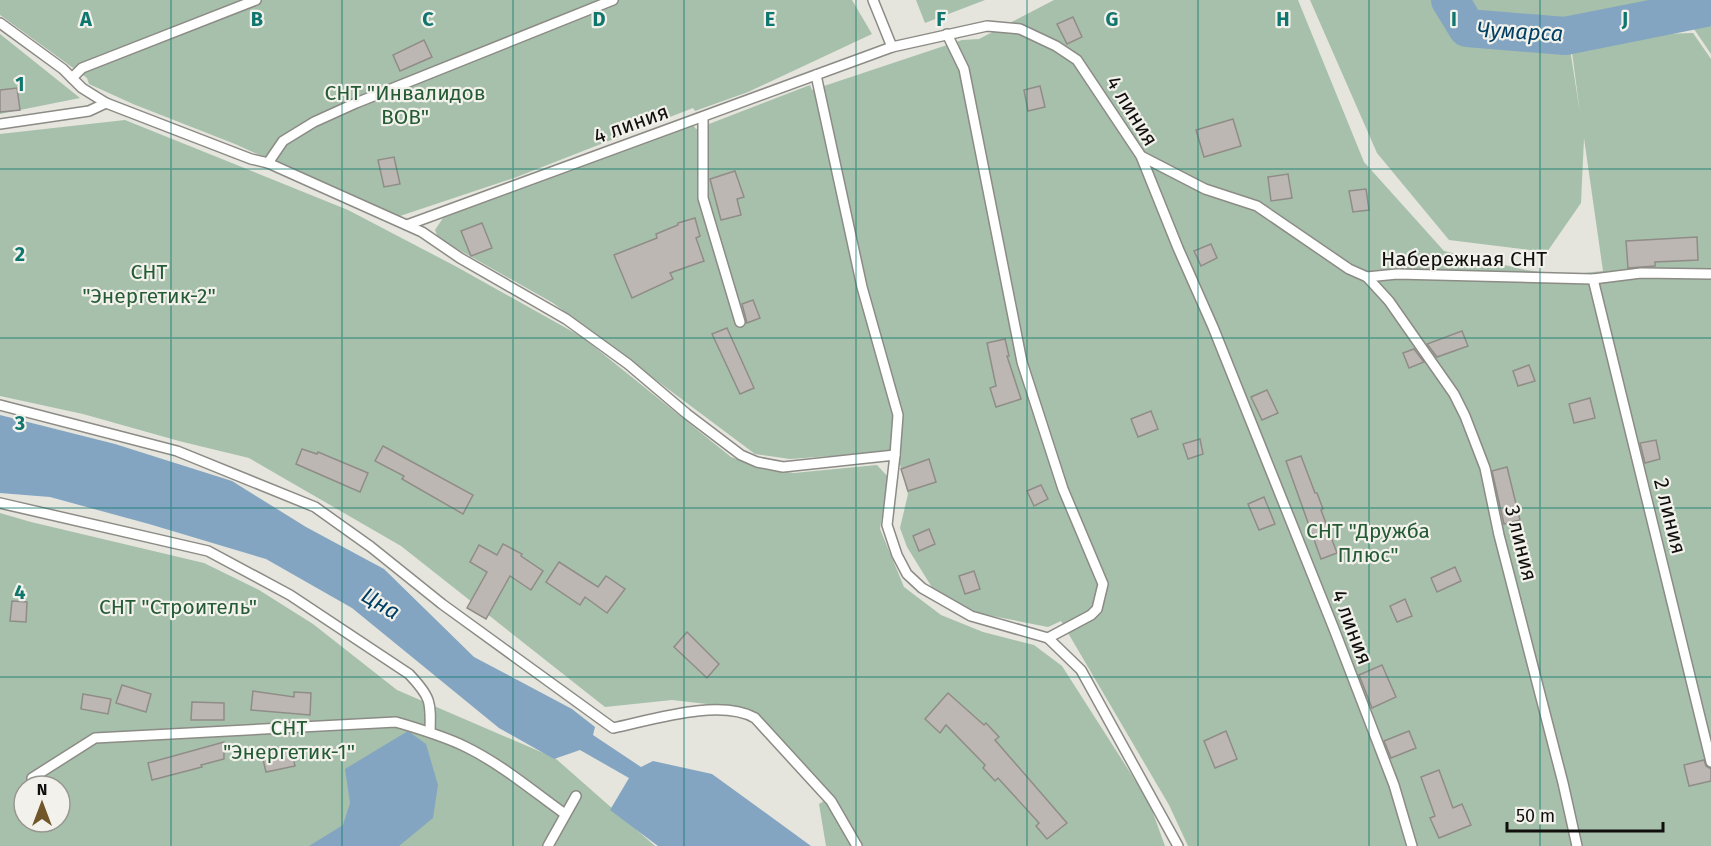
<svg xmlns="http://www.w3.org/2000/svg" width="1711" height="846" font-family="'Fira Sans',sans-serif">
<rect width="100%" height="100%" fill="#e5e4dd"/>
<g fill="#a6c0ab" fill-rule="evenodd">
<polygon points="0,0 852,0 872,34 748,92 695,111 693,108 514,178 397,217 235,144 133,104 89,84 87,78 0,15"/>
<polygon points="916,0 985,0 925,23"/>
<polygon points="1054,0 1298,0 1364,162 1444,251 1526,270 1565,275 1603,271 1584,138 1581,203 1547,252 1449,240 1377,153 1310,0 1711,0 1711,54 1694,29 1568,36 1580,113 1570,37 1693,33 1711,59 1711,846 1188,846 1169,805 1061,621 1048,627 972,612 933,589 907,547 900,528 908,494 898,457 885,452 790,459 755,454 553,303 438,238 435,230 443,218 682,124 693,125 696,129 810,85 812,90 962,40 979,39"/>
<polygon points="0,34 80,98 0,114"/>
<polygon points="125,120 348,210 457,267 582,337 731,457 771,470 794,473 877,465 888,477 880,529 904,587 941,615 983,632 1034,645 1062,666 1149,802 1165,846 826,846 819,804 829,798 808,770 751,709 672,700 605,707 401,546 249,458 179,441 83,414 0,396 0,134"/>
<path d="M0,513L31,522L204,563L259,590L313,624L397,690L555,758L655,846H0ZM24,786H60V822H24Z"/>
</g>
<g fill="#83a5c1">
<polygon points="0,415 115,444 232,481 306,527 384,569 474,657 572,709 595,727 593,735 641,767 653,761 712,774 811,846 658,846 610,810 629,778 580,750 554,759 499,728 352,608 266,559 149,524 50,497 0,493"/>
<polygon points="408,731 426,744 438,785 433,818 399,846 309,846 343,825 350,803 345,769"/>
</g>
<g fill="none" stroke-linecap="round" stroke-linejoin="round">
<polyline stroke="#83a5c1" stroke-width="38" points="1450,0 1467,28 1565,36 1711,7"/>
</g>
<g fill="#bcb7b2" stroke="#908c87" stroke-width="1.5">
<polygon points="1073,17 1082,37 1067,44 1057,24"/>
<polygon points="424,40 432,57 400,71 393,55"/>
<polygon points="1040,86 1045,107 1028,111 1024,90"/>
<polygon points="17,88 20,110 0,112 0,90"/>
<polygon points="1233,119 1241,146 1204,157 1196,130"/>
<polygon points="394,157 400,184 384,187 378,160"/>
<polygon points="735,171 744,197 737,199 741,215 721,220 710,179"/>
<polygon points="1288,174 1292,198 1271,201 1268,177"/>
<polygon points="1366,189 1369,210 1353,212 1349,191"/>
<polygon points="695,218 700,236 696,238 704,261 670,273 673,279 632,298 614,255 657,238 656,234 678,225 678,223"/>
<polygon points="482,223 492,248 471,256 461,231"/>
<polygon points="1697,237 1698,260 1655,262 1655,266 1628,268 1626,241"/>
<polygon points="1211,244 1217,258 1201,266 1194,251"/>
<polygon points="753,300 760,318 747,323 742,304"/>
<polygon points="727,328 754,388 740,394 712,334"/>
<polygon points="1462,331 1468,346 1437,357 1427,344"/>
<polygon points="1005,339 1009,356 1007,356 1021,399 996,407 990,388 996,386 987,343"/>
<polygon points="1414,349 1424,362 1409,368 1403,353"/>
<polygon points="1529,365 1535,381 1518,386 1513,371"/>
<polygon points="1267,390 1278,413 1262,420 1251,397"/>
<polygon points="1590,398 1595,418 1574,423 1569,404"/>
<polygon points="1151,411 1158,429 1138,437 1131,419"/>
<polygon points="1200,439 1203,454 1188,459 1183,444"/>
<polygon points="1656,440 1660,459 1645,463 1640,443"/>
<polygon points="383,446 473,495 463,514 402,479 404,476 375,461"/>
<polygon points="302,449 317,454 318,452 368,473 360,492 296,464"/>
<polygon points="1301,456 1315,493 1317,493 1323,509 1321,510 1337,553 1321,559 1286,461"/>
<polygon points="929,459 936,482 908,491 901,469"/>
<polygon points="1507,467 1520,520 1504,524 1492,471"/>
<polygon points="1041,485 1048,499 1034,506 1027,491"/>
<polygon points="1264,497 1275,524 1259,530 1248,504"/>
<polygon points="929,529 935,544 919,551 913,536"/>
<polygon points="503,544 522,554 521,556 543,571 531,590 510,576 486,619 467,608 487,572 470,562 479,545 497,555"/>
<polygon points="559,562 598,587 606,576 625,589 607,613 585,597 580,605 546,582"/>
<polygon points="1455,567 1461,581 1437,592 1431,578"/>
<polygon points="974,571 980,589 965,594 959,576"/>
<polygon points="1405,599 1412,616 1397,622 1390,606"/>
<polygon points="12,601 27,602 26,622 10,621"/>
<polygon points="687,632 719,664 707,678 674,647"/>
<polygon points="1382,665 1396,697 1372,708 1359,675"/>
<polygon points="122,685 151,694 146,712 116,703"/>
<polygon points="253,691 294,697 294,692 311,693 310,715 251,710"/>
<polygon points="948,693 984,725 986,723 999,737 995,740 1067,823 1047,839 1036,826 1039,823 998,778 995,781 983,768 985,765 946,725 940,733 925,719"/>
<polygon points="83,694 111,699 108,714 81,709"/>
<polygon points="192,702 224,703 224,720 191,720"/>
<polygon points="1226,731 1237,759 1215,768 1204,741"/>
<polygon points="1409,731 1416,748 1391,758 1384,741"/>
<polygon points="224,742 224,759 201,765 202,767 152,780 148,763"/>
<polygon points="291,748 295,766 266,772 262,755"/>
<polygon points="1704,760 1706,766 1711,769 1711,781 1689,786 1684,765"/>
<polygon points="1439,770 1453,808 1462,804 1471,825 1439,838 1430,818 1435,816 1421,777"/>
</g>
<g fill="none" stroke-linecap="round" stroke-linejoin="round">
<g stroke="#8c8b85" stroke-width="12">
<g id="service">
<polyline points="873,0 892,47"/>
<polyline points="0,23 63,69 82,88 106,103 251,159 268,163 422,232 460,258 566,319 628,364 687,414 741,455 757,462 783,467 895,455 887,525 897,555 907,574 922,588 971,616 1048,638 1091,615 1097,609 1103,584 1063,489 1022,362 964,69 947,34"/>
<polyline points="816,75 862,287 898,415 895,455"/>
<polyline points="72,78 82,68 256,0"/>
<polyline points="703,117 703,198 740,322"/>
<polyline points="0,124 89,111 106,103"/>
<polyline points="1141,156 1205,189 1257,206 1349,269 1367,277 1397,274 1593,279 1641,273 1711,274"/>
<polyline points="268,163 283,141 314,122 356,103 613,0"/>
<polyline points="407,225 892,47 987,26 1020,29 1056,46 1077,60 1141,156 1178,248 1213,327 1334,629 1394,785 1412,846"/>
<polyline points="1367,277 1389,301 1454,394 1465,416 1485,468 1499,535 1563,783 1577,846"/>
<polyline points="1593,279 1711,762"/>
<path d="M0,405L177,451L315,507L371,547L442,604L613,728C652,720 720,698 755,718L831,801L857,846"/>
<path d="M0,503L208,551L290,595L409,674C431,697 431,702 430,732"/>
<polyline points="1048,638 1081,670 1178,846"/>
<path d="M32,778L95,738L396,722C419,729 444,736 466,747C501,764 533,791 565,814"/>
<polyline points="548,846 576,796"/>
</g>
</g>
<use href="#service" stroke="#fff" stroke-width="9"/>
</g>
<path fill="none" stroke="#0f766e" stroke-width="1.5" stroke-opacity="0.55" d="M171,0V846M342,0V846M513,0V846M684,0V846M856,0V846M1027,0V846M1198,0V846M1369,0V846M1540,0V846M0,169H1711M0,338H1711M0,508H1711M0,677H1711"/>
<g text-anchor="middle" stroke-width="4.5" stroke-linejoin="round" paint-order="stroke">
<g font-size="21" fill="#245b35" stroke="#f2f1eb">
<text x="405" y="100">СНТ "Инвалидов<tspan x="405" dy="24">ВОВ"</tspan></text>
<text x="149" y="279">СНТ<tspan x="149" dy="24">"Энергетик-2"</tspan></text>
<text x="1368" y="538">СНТ "Дружба<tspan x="1368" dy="24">Плюс"</tspan></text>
<text x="178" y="614">СНТ "Строитель"</text>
<text x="289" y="735">СНТ<tspan x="289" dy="24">"Энергетик-1"</tspan></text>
</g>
<g font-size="21" fill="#100f0d" stroke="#f2f1eb">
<text transform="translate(1132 111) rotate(58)" y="7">4 линия</text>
<text transform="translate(631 124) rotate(-20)" y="7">4 линия</text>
<text x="1464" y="266">Набережная СНТ</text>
<text transform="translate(1670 516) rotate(76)" y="7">2 линия</text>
<text transform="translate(1521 543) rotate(76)" y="7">3 линия</text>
<text transform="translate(1352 627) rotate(69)" y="7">4 линия</text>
</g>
<g font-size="22" font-style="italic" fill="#014064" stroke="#f2f1eb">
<text transform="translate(1520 31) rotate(3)" y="8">Чумарса</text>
<text transform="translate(381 603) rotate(31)" y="8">Цна</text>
</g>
</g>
<g font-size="20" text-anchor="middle" font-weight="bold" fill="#0f766e" stroke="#f2f1eb" stroke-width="4.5" stroke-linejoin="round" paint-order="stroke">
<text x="86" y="26">A</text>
<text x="257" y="26">B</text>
<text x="428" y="26">C</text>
<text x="599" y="26">D</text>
<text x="770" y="26">E</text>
<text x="941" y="26">F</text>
<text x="1112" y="26">G</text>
<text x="1283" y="26">H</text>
<text x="1454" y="26">I</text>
<text x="1625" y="26">J</text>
<text x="20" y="91">1</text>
<text x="20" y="261">2</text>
<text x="20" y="430">3</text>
<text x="20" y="599">4</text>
</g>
<g transform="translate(42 804)"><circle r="28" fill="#f2f1eb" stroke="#989792" stroke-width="1.5"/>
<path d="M0-4.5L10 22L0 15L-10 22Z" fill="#715629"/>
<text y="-9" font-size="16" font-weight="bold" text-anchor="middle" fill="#100f0d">N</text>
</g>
<path d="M1507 822v9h156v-9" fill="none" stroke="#100f0d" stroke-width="3"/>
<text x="1516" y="822" font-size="18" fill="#100f0d" stroke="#f2f1eb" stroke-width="4.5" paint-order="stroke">50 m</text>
</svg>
